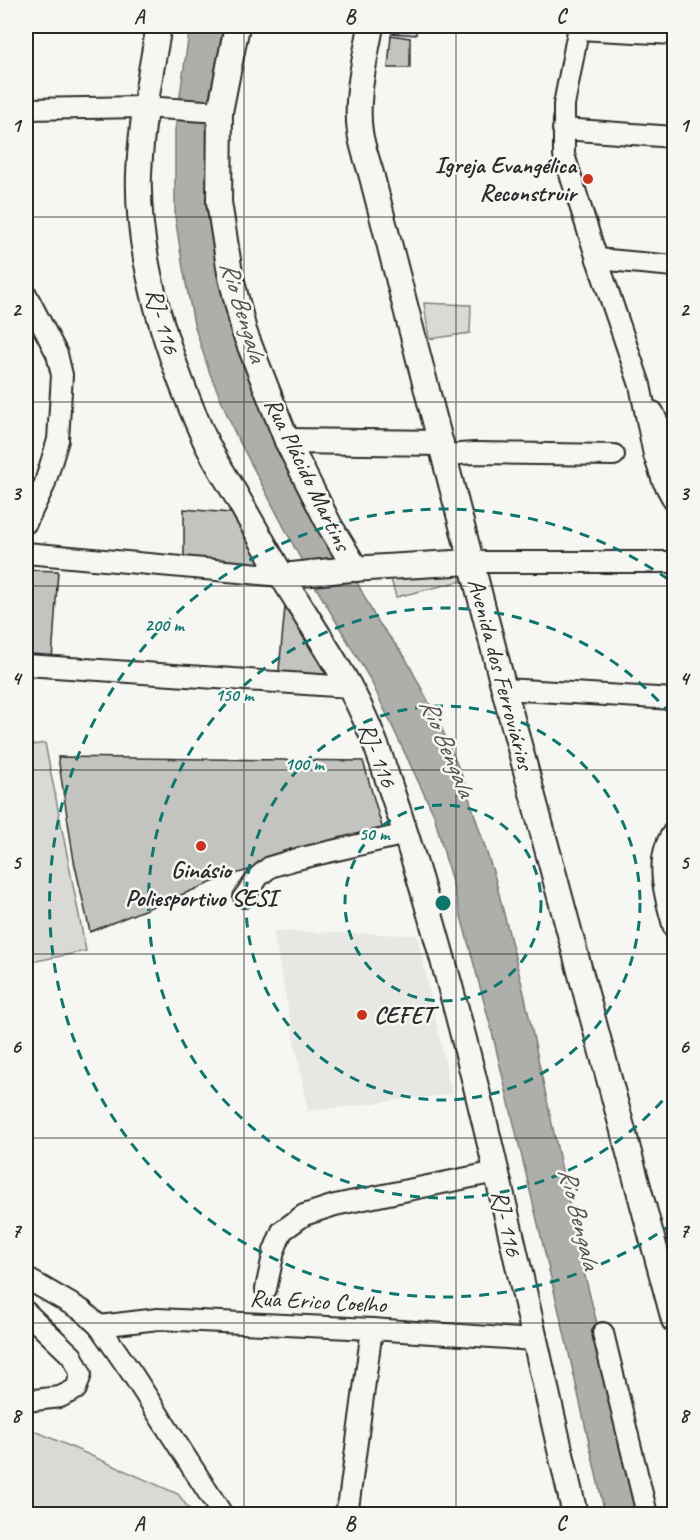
<svg xmlns="http://www.w3.org/2000/svg" width="700" height="1540" font-family="Caveat,sans-serif">
<rect width="100%" height="100%" fill="#f6f6f2"/>
<filter id="ink" filterUnits="userSpaceOnUse"><feTurbulence type="fractalNoise" baseFrequency=".0167" numOctaves="2"/><feDisplacementMap in="SourceGraphic" scale="12" xChannelSelector="R" yChannelSelector="G"/><feConvolveMatrix kernelMatrix="1 2 1 2 8 2 1 2 1" color-interpolation-filters="sRGB"/></filter>
<g filter="url(#ink)">
<polygon fill="#e7e7e3" points="273,931 417,935 452,1094 308,1111"/>
<g fill="#d9d9d5" stroke="#828280" stroke-width="1.5">
<polygon points="424,303 471,305 470,333 429,339"/>
<polygon points="459,565 466,580 396,597 391,579"/>
<polygon points="45,743 86,951 26,963 26,746"/>
<polygon points="26,1427 178,1494 193,1514 26,1514"/>
</g>
<polygon fill="#aeaeab" stroke="#7a7a78" stroke-width="1.5" points="190,26 230,26 218,255 328,526 376,619 405,657 439,722 462,776 495,878 524,993 582,1264 645,1514 605,1514 568,1349 491,1028 434,815 370,679 311,579 234,431 209,371 194,324 183,268 175,216 175,130"/>
<g fill="#c3c3c0" stroke="#2b2b2b" stroke-width="1.5">
<polygon points="394,26 417,26 416,35 392,33"/>
<polygon points="391,35 410,38 410,68 388,68"/>
<polygon points="184,509 242,514 262,554 261,566 184,559"/>
<polygon points="29,570 58,571 52,660 26,657 26,596"/>
<polygon points="285,607 329,679 278,681"/>
<polygon points="58,757 363,761 383,830 225,877 90,932 74,861"/>
</g>
<g fill="none" stroke-linecap="round" stroke-linejoin="round">
<g stroke="#2b2b2b" stroke-width="24">
<g id="minor">
<polyline points="579,26 564,105 564,155 597,259 640,385 654,455 663,481 674,501"/>
<polyline points="578,29 674,34"/>
<polyline points="26,109 144,107 220,112"/>
<polyline points="563,129 674,137"/>
<polyline points="597,259 674,266"/>
<polyline points="26,294 57,354 62,375 58,440 44,486 26,523"/>
<polyline points="653,412 674,456"/>
<polyline points="444,455 475,453 614,455"/>
<polyline points="26,553 282,576"/>
<polyline points="471,562 674,562"/>
<polyline points="26,665 349,687"/>
<polyline points="504,689 674,699"/>
<path d="M674,831C653,859 665,897 674,928"/>
<polyline points="244,897 259,876 270,867 293,860 406,834"/>
<polyline points="26,1278 83,1311 99,1326 133,1375 222,1514"/>
<polyline points="266,1289 274,1251 282,1231 304,1215 335,1205 496,1172"/>
<polyline points="26,1312 72,1356 81,1374 76,1389 60,1397 26,1401"/>
<polyline points="99,1326 158,1319 372,1329 534,1340"/>
<polyline points="603,1333 647,1514"/>
<polyline points="345,1514 349,1501 372,1329"/>
</g>
</g>
<g stroke="#2b2b2b" stroke-width="28">
<g id="major">
<path d="M159,26C150,75 141,124 139,174C136,261 170,362 205,440C213,457 223,473 232,488C249,518 266,548 283,578C305,614 328,649 349,686C365,715 378,748 388,780C469,1019 517,1269 575,1514"/>
<polyline points="237,26 220,112 219,202 230,273 244,331 287,441 330,526 356,569"/>
<path d="M371,26C365,60 355,97 360,132C362,147 368,162 372,177L504,689L674,1320"/>
<polyline points="287,441 441,443"/>
<polyline points="282,576 351,569 471,562"/>
</g>
</g>
<use href="#minor" stroke="#f6f6f2" stroke-width="20"/>
<use href="#major" stroke="#f6f6f2" stroke-width="24"/>
</g>
</g>
<path fill="none" stroke="#2b2b2b" stroke-width="1.5" stroke-opacity="0.55" d="M244,26V1514M456,26V1514M26,217H674M26,402H674M26,586H674M26,770H674M26,954H674M26,1138H674M26,1323H674"/>
<g fill="none" stroke="#0f766e" stroke-width="3" stroke-dasharray="10 8">
<circle cx="443" cy="903" r="98"/>
<circle cx="443" cy="903" r="197"/>
<path d="M674 1087A295 295 0 1 1 674 719"/>
<path d="M672 1224A394 394 0 1 1 672 582"/>
</g>
<g fill="#c8321e" stroke="#f6f6f2" stroke-width="2">
<circle cx="588" cy="179" r="6"/>
<circle cx="201" cy="846" r="6"/>
<circle cx="362" cy="1015" r="6"/>
</g>
<g text-anchor="middle" stroke-width="5" stroke-linejoin="round" paint-order="stroke">
<g font-size="24" font-weight="bold" fill="#2b2b2b" stroke="#f6f6f2" text-anchor="end">
<text x="576" y="173">Igreja Evangélica<tspan x="576" dy="28">Reconstruir</tspan></text>
<text x="201" y="878" text-anchor="middle">Ginásio<tspan x="201" dy="28">Poliesportivo SESI</tspan></text>
<text x="374" y="1023" text-anchor="start">CEFET</text>
</g>
<g font-size="24" fill="#2b2b2b" stroke="#f6f6f2">
<text transform="translate(163 321) rotate(74)" y="8">RJ- 116</text>
<text transform="translate(308 474) rotate(64)" y="8">Rua Plácido Martins</text>
<text transform="translate(501 674) rotate(75)" y="8">Avenida dos Ferroviários</text>
<text transform="translate(378 755) rotate(69)" y="8">RJ- 116</text>
<text transform="translate(507 1223) rotate(77)" y="8">RJ- 116</text>
<text transform="translate(318 1301) rotate(3)" y="8">Rua Erico Coelho</text>
</g>
<g font-size="26" font-style="italic" fill="#525251" stroke="#f6f6f2">
<text transform="translate(244 311) rotate(73)" y="9">Rio Bengala</text>
<text transform="translate(448 747) rotate(67)" y="9">Rio Bengala</text>
<text transform="translate(580 1218) rotate(76)" y="9">Rio Bengala</text>
</g>
</g>
<circle cx="443" cy="903" r="9" fill="#0f766e" stroke="#f6f6f2" stroke-width="3"/>
<g font-size="18" text-anchor="middle" font-weight="bold" fill="#0f766e" stroke="#f6f6f2" stroke-width="5" stroke-linejoin="round" paint-order="stroke">
<text x="164" y="631">200 m</text>
<text x="234" y="701">150 m</text>
<text x="304" y="770">100 m</text>
<text x="374" y="840">50 m</text>
</g>
<rect width="700" height="1540" fill="none" stroke="#f6f6f2" stroke-width="66"/>
<rect x="33" y="33" width="634" height="1474" fill="none" stroke="#2b2b2b" stroke-width="2"/>
<g font-size="20" text-anchor="middle" font-weight="bold" fill="#2b2b2b">
<text x="139" y="23">A</text>
<text x="350" y="23">B</text>
<text x="561" y="23">C</text>
<text x="16" y="132">1</text>
<text x="684" y="132">1</text>
<text x="16" y="316">2</text>
<text x="684" y="316">2</text>
<text x="16" y="500">3</text>
<text x="684" y="500">3</text>
<text x="16" y="685">4</text>
<text x="684" y="685">4</text>
<text x="16" y="869">5</text>
<text x="684" y="869">5</text>
<text x="16" y="1053">6</text>
<text x="684" y="1053">6</text>
<text x="16" y="1237">7</text>
<text x="684" y="1237">7</text>
<text x="16" y="1422">8</text>
<text x="684" y="1422">8</text>
<text x="139" y="1530">A</text>
<text x="350" y="1530">B</text>
<text x="561" y="1530">C</text>
</g>
</svg>
